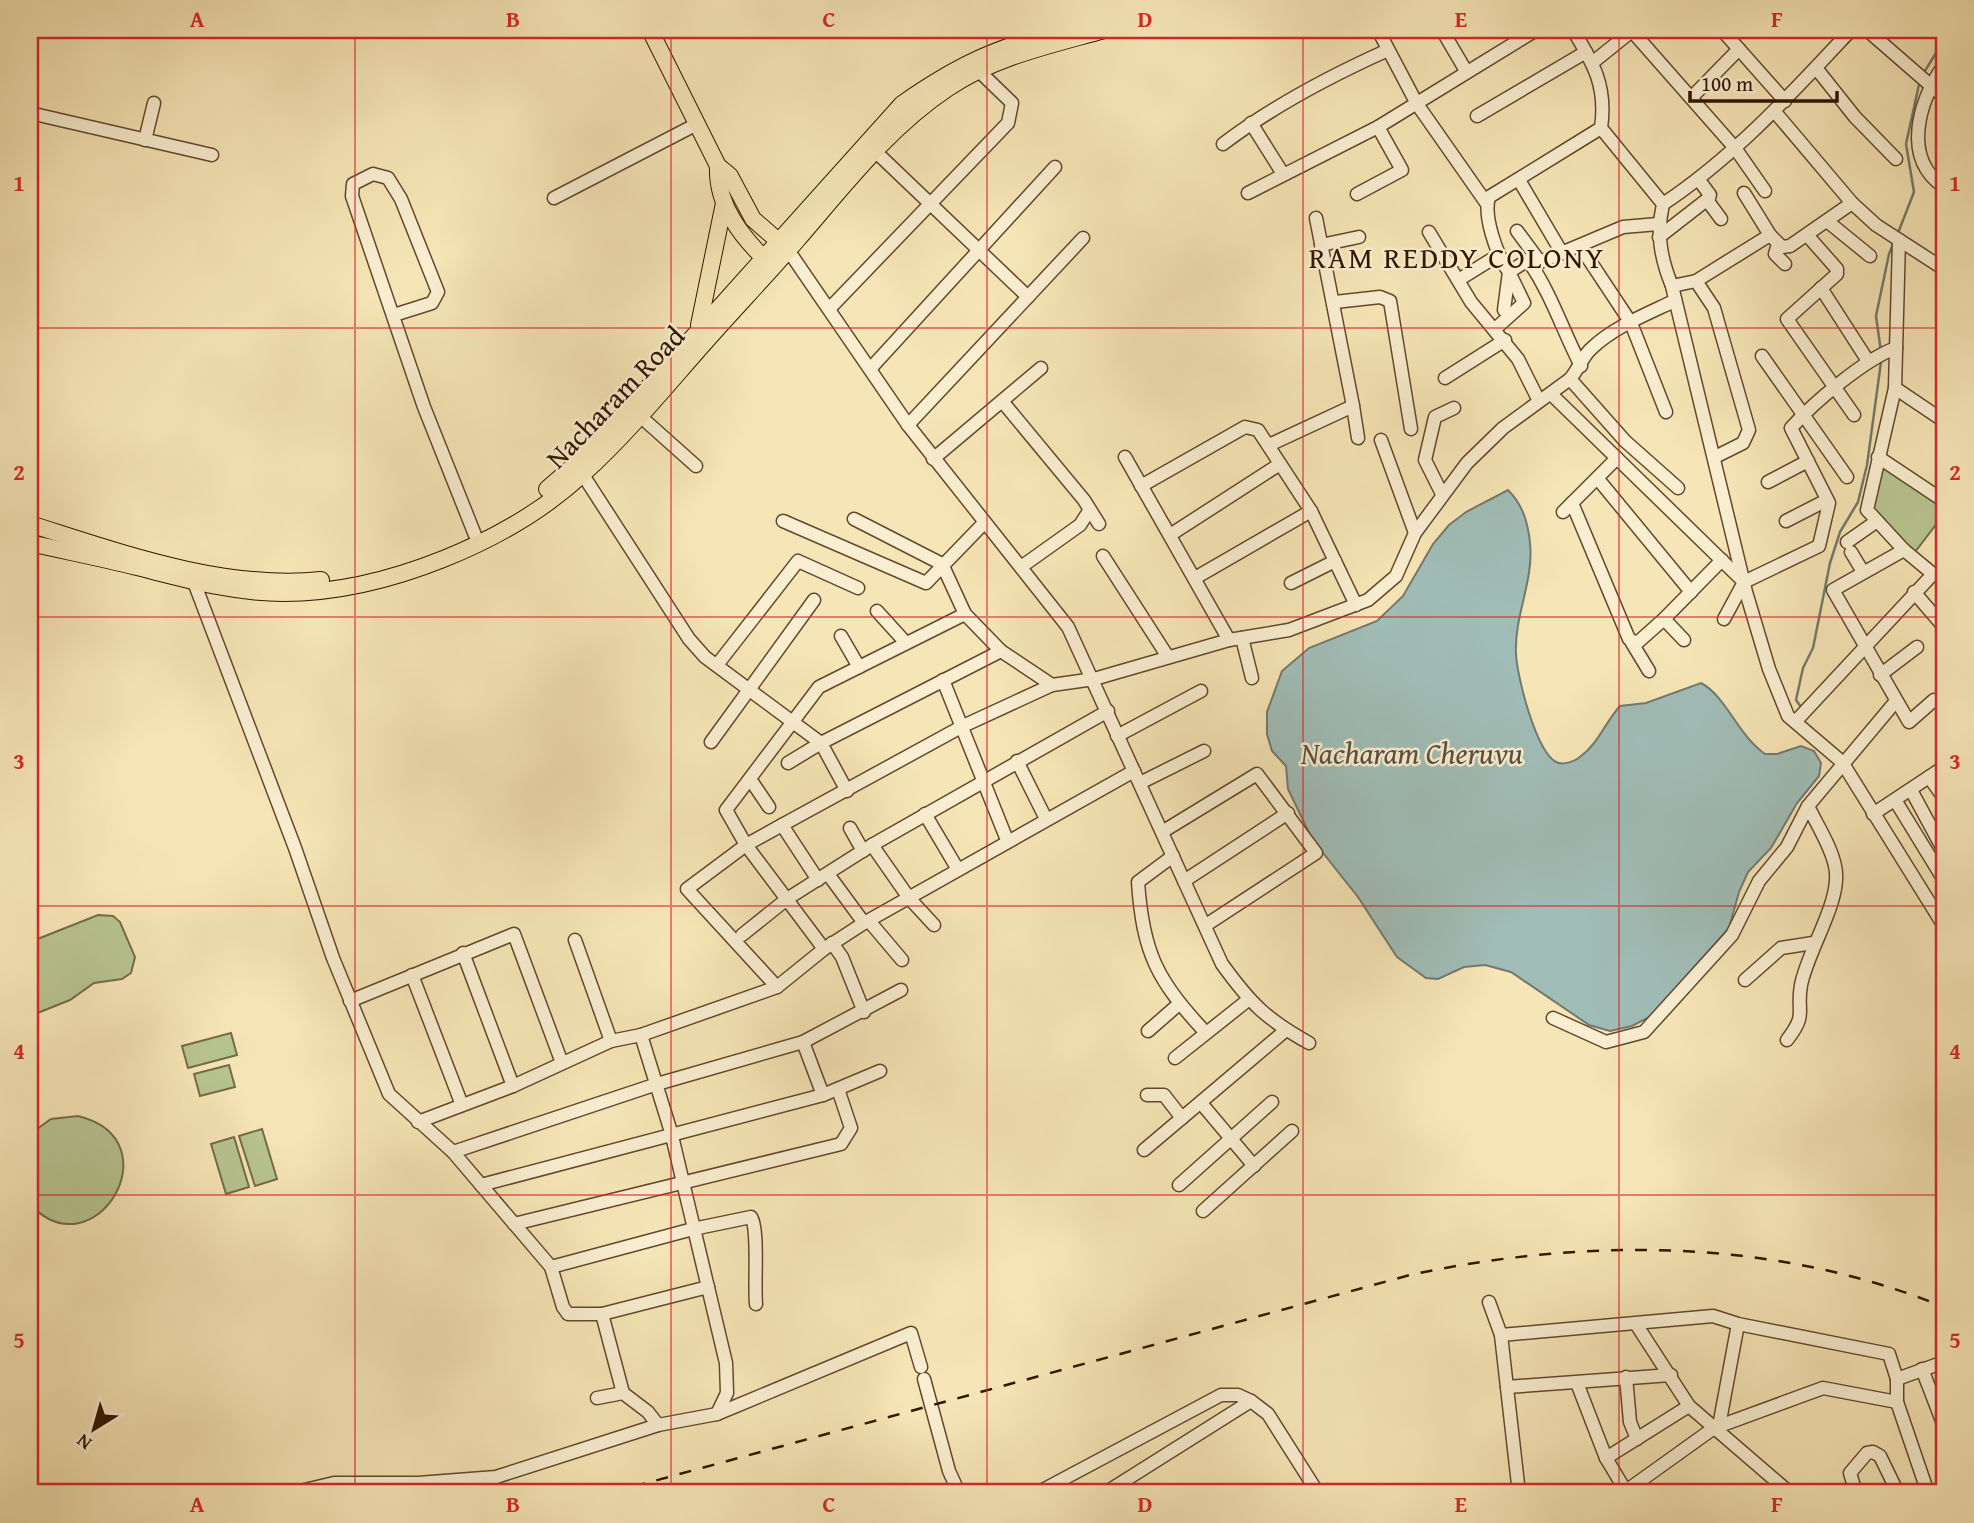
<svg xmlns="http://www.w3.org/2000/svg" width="1974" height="1523" font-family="'Gentium Book Plus',serif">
<rect width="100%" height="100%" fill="#f6e5b6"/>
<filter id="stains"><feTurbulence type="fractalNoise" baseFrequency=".00286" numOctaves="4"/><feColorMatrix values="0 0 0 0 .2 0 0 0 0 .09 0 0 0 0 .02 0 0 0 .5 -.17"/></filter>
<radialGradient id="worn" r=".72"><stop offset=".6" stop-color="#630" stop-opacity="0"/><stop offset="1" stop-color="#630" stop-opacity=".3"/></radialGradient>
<g fill="#b8c591" stroke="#756c49" stroke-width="2">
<polygon points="1882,462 1944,503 1944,514 1915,552 1870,510"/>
<polygon points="98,915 113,916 120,922 135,957 131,973 122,979 94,983 70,1000 30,1016 30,942"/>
<polygon points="231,1033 237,1055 188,1068 182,1046"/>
<polygon points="229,1065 235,1087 200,1096 194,1074"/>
<path d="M78,1116C176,1140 94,1274 30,1204V1134L51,1119Z"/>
<polygon points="262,1129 277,1179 255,1186 239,1136"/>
<polygon points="234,1137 249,1187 226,1194 211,1144"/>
</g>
<path fill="#a0bdb7" stroke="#74796e" stroke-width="2" d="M1508,490C1523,505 1528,523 1530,543C1534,581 1514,616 1516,654C1517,677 1536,751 1556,762C1563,766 1576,761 1581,756C1598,744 1606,721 1620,706L1646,703L1701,683C1727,697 1736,733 1765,754H1777L1801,746L1814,751L1821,763L1819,776L1797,803L1771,848L1748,872L1739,892L1729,928L1651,1016L1632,1026L1610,1031L1589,1025L1511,972L1485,965L1464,967L1438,979L1426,978L1397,957L1358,897L1312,839L1288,789L1286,766L1272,751L1267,734V712L1282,671L1309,648L1377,621L1403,596L1433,544L1449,525L1466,512Z"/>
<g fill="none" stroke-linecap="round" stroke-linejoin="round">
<g stroke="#74796e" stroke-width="2.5">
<polyline points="1923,74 1944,40"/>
<polyline points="1898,233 1914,192 1906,144 1920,80"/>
<polyline points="1881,352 1876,316 1889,254 1894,242"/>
<polyline points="1801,707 1796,700 1803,668 1813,648 1830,563 1840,532 1858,502 1867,465 1881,362"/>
</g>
<g stroke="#63482e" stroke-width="15">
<g id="minor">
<polyline points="1378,30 1417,104 1487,204"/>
<polyline points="1442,30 1466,71"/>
<path d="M1573,30C1594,64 1607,87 1601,128L1663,204C1656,234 1661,259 1672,286L1746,592L1769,669L1788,716L1842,762L1944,926"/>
<polyline points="1722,30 1785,101"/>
<polyline points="1867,30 1944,97"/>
<polyline points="1632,31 1735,148 1765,191"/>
<polyline points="1592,63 1633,30"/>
<path d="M1944,65C1919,101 1901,158 1944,187"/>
<polyline points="1816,68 1855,117 1896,159"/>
<polyline points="1691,98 1739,49"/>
<polyline points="1775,112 1852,203 1876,225 1944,269"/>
<polyline points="30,113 212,155"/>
<polyline points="1477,116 1586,52"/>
<polyline points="1251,123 1283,174"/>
<polyline points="145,140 154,103"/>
<path d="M1223,144C1273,106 1330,76 1388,50"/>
<polyline points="876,152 1028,297"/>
<polyline points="1519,180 1562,253"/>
<polyline points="1248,193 1378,127 1536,30"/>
<polyline points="1744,193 1770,235 1782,247 1790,246 1852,203"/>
<polyline points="1357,194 1402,170 1378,127"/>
<polyline points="554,198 697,124"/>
<polyline points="1707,200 1721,219"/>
<path d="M1663,204C1735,156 1792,93 1851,30"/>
<polyline points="1316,218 1353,406"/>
<polyline points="1827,221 1870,256"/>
<polyline points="1517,231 1540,262"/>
<polyline points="1429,232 1471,302 1518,359 1539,401"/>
<polyline points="1807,235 1837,269 1837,274 1787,319 1854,415"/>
<polyline points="1659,237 1709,198 1710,195 1699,180"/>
<polyline points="1778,244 1775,254 1785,264"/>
<polyline points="1321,245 1359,237"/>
<polyline points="1580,246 1631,323 1666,412"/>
<path d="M788,250L908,425L1068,627L1222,964C1251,1004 1266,1019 1309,1043"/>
<path d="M1528,260C1552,295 1562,329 1581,366"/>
<polyline points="1460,279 1497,256"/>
<polyline points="1696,281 1714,308 1749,430 1743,443 1715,457"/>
<polyline points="1672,286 1696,281 1770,235"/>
<polyline points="1821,288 1868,361"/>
<polyline points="1335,302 1380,297 1390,301 1411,429"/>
<polyline points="830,308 1008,123 1012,103 979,71"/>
<path d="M1504,310L1509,272C1497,256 1483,216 1489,197L1601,128"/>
<polyline points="394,315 432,303 438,292 401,199 388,178 373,174 353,184 352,196 424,407 475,535"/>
<polyline points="1495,329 1524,303 1509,272 1528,260 1540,262 1623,227 1658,224"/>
<polyline points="1762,356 1847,477"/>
<polyline points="871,368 1055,167"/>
<polyline points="1445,378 1505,340"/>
<polyline points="1570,379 1625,441 1678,488"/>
<polyline points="1895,388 1944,421"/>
<path d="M1551,394L1744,582L1819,546L1829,503L1791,428C1814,402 1865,359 1896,348"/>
<polyline points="1002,401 1084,500 1099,524"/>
<polyline points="640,416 696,466"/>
<polyline points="908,425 1083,238"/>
<polyline points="1381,440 1415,533"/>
<polyline points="1269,445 1353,406 1358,438"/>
<polyline points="1125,457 1229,640"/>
<polyline points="1878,457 1944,501"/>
<polyline points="933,459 1041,368"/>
<polyline points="583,475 689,639 705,657 821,743 847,791"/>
<polyline points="1598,479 1691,592"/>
<polyline points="1768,482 1808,461"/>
<polyline points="1141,486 1245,427 1258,430 1311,511 1356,605"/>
<polyline points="1442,494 1425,460 1435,417 1454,408"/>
<polyline points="1572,503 1629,639 1637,643 1664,619"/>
<polyline points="1563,512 1617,458"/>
<polyline points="854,519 942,564 965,614 1001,651 1052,685"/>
<polyline points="783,521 926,583 984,523"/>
<polyline points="1786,521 1827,500"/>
<polyline points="1170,535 1280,464"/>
<polyline points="1847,542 1877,521"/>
<polyline points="1904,550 1833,590 1909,722 1934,700"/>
<polyline points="1851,552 1863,572"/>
<polyline points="1103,556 1168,657"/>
<polyline points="1021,567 1080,525 1089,511"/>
<polyline points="195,574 194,582 295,848 333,958 389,1094 453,1152 551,1267 563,1307 568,1314 602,1314 708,1287"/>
<polyline points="1195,578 1311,511"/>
<polyline points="1291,583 1335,561"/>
<polyline points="1914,592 1944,627"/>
<polyline points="877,611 906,643"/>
<polyline points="1724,619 1744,582"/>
<polyline points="841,636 859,667"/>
<polyline points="1242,638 1252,678"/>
<polyline points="1684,640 1664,619 1722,560"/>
<polyline points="1632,643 1649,671"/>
<polyline points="717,665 798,561 858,588"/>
<polyline points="1880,675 1917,647"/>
<polyline points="943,680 1007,840"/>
<polyline points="1796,721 1933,574 1904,550 1867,510 1895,388 1899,240"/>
<polyline points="1117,736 1201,691"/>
<polyline points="711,742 814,600"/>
<polyline points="1017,761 1046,819"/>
<polyline points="788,763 821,743 1001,651"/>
<polyline points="1929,777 1944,798"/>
<polyline points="750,779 769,807"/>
<polyline points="1140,783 1204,751"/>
<polyline points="1911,790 1944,851"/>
<polyline points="1895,800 1944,880"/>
<polyline points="925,814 957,868"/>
<polyline points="1873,814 1944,767"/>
<polyline points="782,825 818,880"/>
<polyline points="850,828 863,851"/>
<polyline points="1162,832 1257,774 1316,853 1206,925"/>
<polyline points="872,845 909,898 934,925"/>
<path d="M1173,856L1138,882C1143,954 1157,980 1206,1033"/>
<polyline points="828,874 864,923"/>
<polyline points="1184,881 1288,813"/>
<polyline points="869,921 902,960"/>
<polyline points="742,935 787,899 872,845 1108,711"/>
<polyline points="575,940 611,1041"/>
<polyline points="832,943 842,957 864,1012"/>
<polyline points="824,949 746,845 726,810 819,687 965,614"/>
<polyline points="463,953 513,1086"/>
<polyline points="412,975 462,1105"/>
<polyline points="1745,980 1781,948 1813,943"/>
<path d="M777,987L687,889L746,845L782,825L963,726L1052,685L1094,679L1229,640L1289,630L1368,600L1396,576L1415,533L1467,463L1503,428L1570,379C1578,370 1583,355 1592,348C1614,327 1647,314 1674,301"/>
<polyline points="350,1001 514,934 562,1063"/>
<polyline points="1553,1018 1606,1042 1644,1032 1732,935 1759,881 1787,847 1808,806 1896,701"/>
<polyline points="1148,1031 1179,1004"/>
<polyline points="641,1035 671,1132 726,1363 727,1393 717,1414"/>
<path d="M1787,1040C1808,1013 1796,1013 1801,985C1808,949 1843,899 1835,866C1831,846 1817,825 1808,806"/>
<polyline points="803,1042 823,1095"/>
<polyline points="1175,1058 1248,1000"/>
<polyline points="1147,1095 1164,1095 1182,1118"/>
<polyline points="1201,1103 1254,1166"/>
<polyline points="418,1122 513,1086 611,1041 641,1035 777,987 824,949 864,923 1134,771"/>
<polyline points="1144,1150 1286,1030"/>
<polyline points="453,1152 657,1084 803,1042 901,990"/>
<polyline points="481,1185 823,1095 880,1071"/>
<polyline points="1179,1185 1272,1102"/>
<polyline points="1203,1211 1292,1131"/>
<polyline points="514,1224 841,1144 851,1128 838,1089"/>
<path d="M551,1267L693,1229L751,1217C759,1228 754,1285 756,1304"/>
<polyline points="1489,1302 1501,1335 1519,1493"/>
<polyline points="602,1314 623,1393 648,1412 658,1425"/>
<polyline points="1636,1324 1689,1406 1790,1493"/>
<polyline points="1501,1335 1713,1316 1738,1324 1889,1354 1897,1379 1897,1402 1928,1493"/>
<polyline points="1922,1369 1944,1426"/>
<polyline points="1626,1377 1630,1422 1637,1439"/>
<polyline points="924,1379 949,1471 959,1493"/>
<polyline points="1897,1379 1944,1362"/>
<polyline points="1577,1383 1606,1458 1627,1493"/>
<polyline points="1507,1387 1671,1375"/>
<polyline points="597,1398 623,1393"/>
<polyline points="1719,1426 1738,1324"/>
<polyline points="1606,1458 1689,1406"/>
<polyline points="1626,1491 1714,1428 1823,1388 1897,1402"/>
<polyline points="292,1493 334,1483 418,1483 496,1477 658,1425 717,1414 911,1333 921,1367"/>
<polyline points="1037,1493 1221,1395 1238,1395 1251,1401"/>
<polyline points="1105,1493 1251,1401 1268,1414 1318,1493"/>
<polyline points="1856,1493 1850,1473 1867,1453 1873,1452 1880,1456 1898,1493"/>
</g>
</g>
<g stroke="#321401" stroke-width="18">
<g id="major">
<polyline points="650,30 718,166 730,176 753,219 784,246"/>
<path d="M718,166C716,206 743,239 771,265"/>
<polyline points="699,325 724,203"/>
<path d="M547,489L578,462L631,406L902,104C959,64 996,48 1062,30"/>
<path d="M30,524C122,553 223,590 321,580"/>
<path d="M30,543C65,551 101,558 137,567C185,579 233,593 283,593C384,593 510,542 584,473C628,433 667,385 707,340C737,306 768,274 798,239C843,187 889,127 948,88C994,57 1051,45 1104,30"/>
</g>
</g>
<use href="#minor" stroke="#f9eed0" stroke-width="12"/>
<use href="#major" stroke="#f6e5b6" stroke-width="16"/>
<path stroke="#321401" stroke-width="2.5" stroke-dasharray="12 12" stroke-linecap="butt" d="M610,1493L1410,1275C1588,1237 1774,1238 1944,1307"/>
</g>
<path fill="none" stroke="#d62828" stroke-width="2" stroke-opacity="0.55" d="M355,30V1493M671,30V1493M987,30V1493M1303,30V1493M1619,30V1493M30,328H1944M30,617H1944M30,906H1944M30,1195H1944"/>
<g text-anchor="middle" stroke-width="5" stroke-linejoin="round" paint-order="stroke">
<g font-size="28" fill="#321401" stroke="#f9eed0">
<text transform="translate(615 397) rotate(-46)" y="10">Nacharam Road</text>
</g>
<g font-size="30" letter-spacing="2" fill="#321401" stroke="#f9eed0">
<text x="1457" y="268">RAM REDDY COLONY</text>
</g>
<g font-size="30" font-style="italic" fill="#584f41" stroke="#f9eed0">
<text x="1412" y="764">Nacharam Cheruvu</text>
</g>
</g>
<rect width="1974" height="1523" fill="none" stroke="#f6e5b6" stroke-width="77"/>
<g transform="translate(94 1429) rotate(217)" stroke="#f9eed0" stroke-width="5" paint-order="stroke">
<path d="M0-5L12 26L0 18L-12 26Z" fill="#321401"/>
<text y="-10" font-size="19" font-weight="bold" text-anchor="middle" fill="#321401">N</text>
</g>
<path d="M1690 91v10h147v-10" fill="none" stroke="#321401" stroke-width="3.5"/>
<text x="1701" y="91" font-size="21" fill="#321401" stroke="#f9eed0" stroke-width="5" paint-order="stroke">100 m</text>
<rect x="38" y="38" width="1898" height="1446" fill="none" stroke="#d62828" stroke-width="2.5"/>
<g font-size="23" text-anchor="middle" font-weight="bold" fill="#d62828">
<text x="197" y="27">A</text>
<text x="513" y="27">B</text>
<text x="829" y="27">C</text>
<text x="1145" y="27">D</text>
<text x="1461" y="27">E</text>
<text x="1777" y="27">F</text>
<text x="19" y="191">1</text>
<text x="1955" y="191">1</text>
<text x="19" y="480">2</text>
<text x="1955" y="480">2</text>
<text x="19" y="769">3</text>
<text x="1955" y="769">3</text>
<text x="19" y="1059">4</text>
<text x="1955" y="1059">4</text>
<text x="19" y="1348">5</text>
<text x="1955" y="1348">5</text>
<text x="197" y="1512">A</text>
<text x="513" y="1512">B</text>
<text x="829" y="1512">C</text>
<text x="1145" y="1512">D</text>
<text x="1461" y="1512">E</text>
<text x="1777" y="1512">F</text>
</g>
<rect width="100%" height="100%" filter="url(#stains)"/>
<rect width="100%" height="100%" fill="url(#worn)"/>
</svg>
